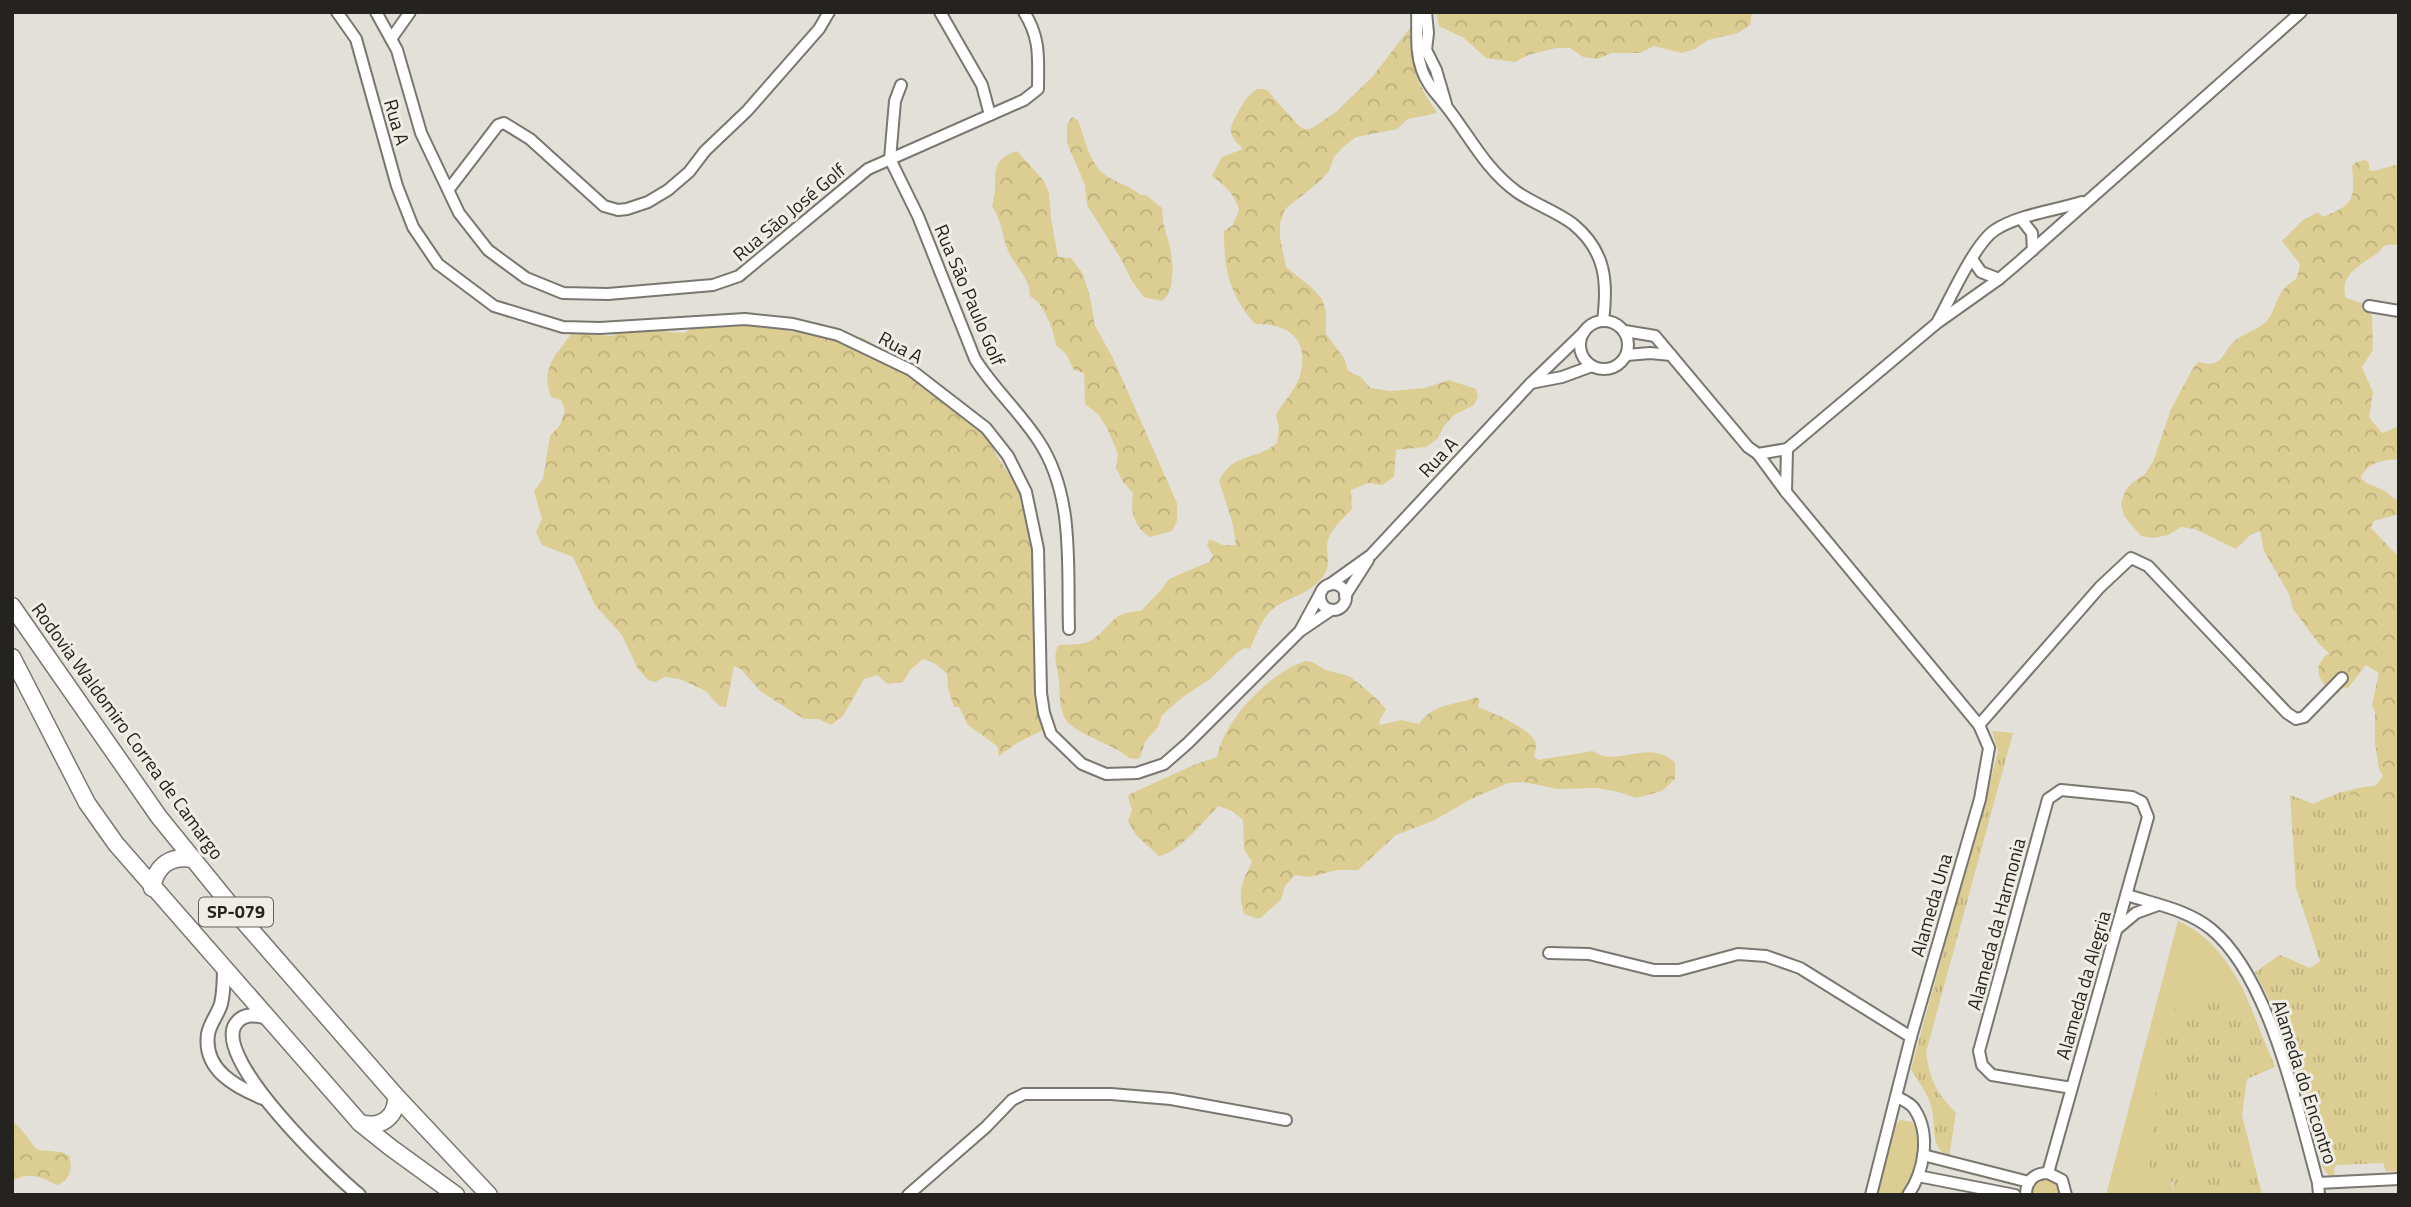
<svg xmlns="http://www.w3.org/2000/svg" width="2411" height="1207" font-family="'Titillium Web',sans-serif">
<defs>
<pattern id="forest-crowns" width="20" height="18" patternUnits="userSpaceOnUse" patternTransform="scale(1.75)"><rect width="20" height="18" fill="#dccd92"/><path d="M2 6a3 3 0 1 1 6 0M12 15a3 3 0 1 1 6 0" fill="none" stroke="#bdb07e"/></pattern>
<pattern id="park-tufts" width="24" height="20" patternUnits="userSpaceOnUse" patternTransform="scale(1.75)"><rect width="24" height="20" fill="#dccd92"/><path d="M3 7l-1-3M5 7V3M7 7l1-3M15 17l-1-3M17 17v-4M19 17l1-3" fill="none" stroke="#bdb07e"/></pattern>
</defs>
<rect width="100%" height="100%" fill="#e2e0d8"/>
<g fill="#dccd92">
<path d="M2178,921C2210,935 2228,961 2244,991L2170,1010L2172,1195H2106Z"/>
<path d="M1900,1120L1912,1122C1927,1141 1913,1176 1904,1195H1878L1894,1126Z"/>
<polygon points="2043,1178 2057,1183 2061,1195 2032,1195 2034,1185"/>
</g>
<g fill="url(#forest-crowns)">
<polygon points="1436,12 1752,12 1750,25 1738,33 1708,40 1695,49 1682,53 1654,46 1640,53 1612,53 1597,59 1583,57 1570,48 1556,48 1528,55 1515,62 1486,58 1464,38 1439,26"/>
<path d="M1410,28H1416C1421,41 1414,54 1415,67C1417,85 1428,98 1437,113L1408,119L1397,129L1356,137L1344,146L1334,157L1329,171L1319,182L1285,209L1280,223V238L1286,267L1312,288L1322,299L1326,312V334L1344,358L1348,371L1361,377L1370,388L1390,391L1425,388L1449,380L1476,389L1478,396L1474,405L1454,415L1444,426L1438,438L1426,447L1396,450L1394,477L1382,485L1368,483L1351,490L1352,509C1343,519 1329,530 1327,544C1326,557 1332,562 1324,575C1307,599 1282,596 1267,615C1260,624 1255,638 1250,649L1245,648L1239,651L1210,679L1183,697L1162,715L1158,727L1145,742L1140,757L1137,759L1129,758C1112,742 1069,734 1063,714C1059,703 1060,693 1059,682C1059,669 1051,656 1059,645C1070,644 1084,646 1093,639C1113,626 1110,612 1141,611L1161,590L1169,579L1209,562L1213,556L1207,545L1209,539L1223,545H1236L1232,521L1219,481C1233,452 1256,461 1277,443L1279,429L1276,414C1284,402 1295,390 1300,376C1310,340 1289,323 1255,324C1229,294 1224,270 1224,231L1233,225L1239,210C1234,194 1226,186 1212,176L1222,157L1243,149C1238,143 1230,137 1231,129C1232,120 1248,93 1256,90C1261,88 1263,89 1267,90L1298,125L1304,129H1310L1335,113L1373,76Z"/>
<path d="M1072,117L1078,120C1085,139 1089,165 1108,177C1120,184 1130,186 1141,195H1146L1162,208L1163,222L1170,247L1173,267L1171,286L1167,296L1162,301L1144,297L1132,281L1121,259L1087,205L1085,185L1067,143V124Z"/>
<path d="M1017,151L1044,181L1049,193L1051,218L1058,257L1071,258L1083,274L1090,297L1095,326L1112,356L1177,503V521L1172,531L1150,537C1134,527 1130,511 1133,493L1123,482L1116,468L1118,454L1107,428L1098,414L1085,404L1084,373L1074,370L1067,355L1056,345L1052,328L1044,311L1038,302L1030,296C1030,279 1018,269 1010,255C1002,239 1003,222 992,206C1001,182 984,161 1017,151Z"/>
<path d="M2366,160L2369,163V170L2374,171L2399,164V245C2395,245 2391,244 2387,245C2382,246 2383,248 2379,252C2363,264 2338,274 2346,298L2368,305L2372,315L2373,350L2362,367L2373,392L2369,417L2382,433L2399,426V459C2384,460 2366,462 2361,478C2368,486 2374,485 2383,490C2390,494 2391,498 2399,500V514L2374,521L2371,528L2396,554H2399V1114L2326,1002L2309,806C2330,796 2351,787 2375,786L2383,776L2379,769L2375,743V712L2372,705L2379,673L2366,665L2348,688H2340L2339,694C2320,686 2309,668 2329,653L2319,644L2293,609L2289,594L2264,551L2260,531L2250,535L2236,549L2195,529L2181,527L2168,535L2154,538L2141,536L2124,516L2121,504L2125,491L2132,483L2145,474L2153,462L2171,409L2195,365L2199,362C2224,370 2222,350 2237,339C2246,333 2257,330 2266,322C2274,313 2275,302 2281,293C2284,287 2292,282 2297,278L2300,264L2282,241L2303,220L2318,212L2322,217C2354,205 2355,200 2352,166L2356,162Z"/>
<path d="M748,322L793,332L836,331L865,339L902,363L985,434C1000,466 1020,484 1032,520L1038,672L1049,727L1017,743L999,756L997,746L968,725L959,707H954L948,688L947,674L936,664L923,659L911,669L903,682L888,684L877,675L864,679L843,716L831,725L818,719H804L760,691L741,669L734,666L726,707L719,706L706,691L680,679L665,677L655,682L648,680L638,669L622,635L595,605L573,557L542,545L536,532L542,519L534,491L543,479L550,436L560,425L565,411L561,400L551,397C540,368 556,355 572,333L611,336L622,332L625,327L652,328L668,332L683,333L695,327Z"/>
<path d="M1306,661C1314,662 1319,666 1326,670C1333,673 1341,673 1348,676C1354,678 1382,703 1386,709L1379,722L1380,725L1401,720L1419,724C1433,703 1454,706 1476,697L1480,700L1478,707C1491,712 1533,729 1536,744C1536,748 1535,752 1534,756L1538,760L1593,751C1618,769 1648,737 1675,763V779L1662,791L1636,798L1619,792L1596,788L1557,789L1524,782L1508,783L1471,799L1435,820L1396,835L1358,870H1337L1310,877L1295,875L1285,886L1281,900L1259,919L1244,914C1237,890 1242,883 1252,862L1244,849L1243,820L1232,811L1218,806C1205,820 1178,853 1159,856L1136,835L1128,821L1132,810L1128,797L1130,794L1196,764L1217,757C1223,721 1271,671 1306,661Z"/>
<path d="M12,1121C23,1128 28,1141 38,1150L61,1152L69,1156C73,1168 70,1181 57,1185C41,1177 29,1171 12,1181Z"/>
</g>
<g fill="url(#park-tufts)">
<path d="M1992,731L2013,733L1926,1052C1930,1081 1936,1092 1956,1113L1949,1157C1927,1146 1938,1123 1930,1103C1926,1091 1917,1080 1911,1069L1998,752Z"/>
<polygon points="2340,792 2383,802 2399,815 2399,1172 2386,1171 2383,1163 2337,1165 2334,1168 2335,1176 2329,1176 2323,1168 2310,1105 2281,1022 2255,972 2280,955 2310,968 2320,961 2296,888 2290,795 2316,805"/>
<polygon points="2244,991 2275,1067 2247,1079 2242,1115 2262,1195 2172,1195 2173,1182 2149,1171 2161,1023 2170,1010"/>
</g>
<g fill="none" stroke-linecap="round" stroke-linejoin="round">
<g stroke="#797770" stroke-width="14">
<g id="minor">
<polyline points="337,12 356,39 397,186 413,227 438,264 494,306 563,327 600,328 745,319 793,324 838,335 911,370 986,428 1008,456 1026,492 1038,549 1041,693 1044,713 1051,734 1082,764 1106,774 1137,773 1164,764 1188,743 1300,631 1331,610"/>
<path d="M376,12L397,50L421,133L459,213L488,250L526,278L563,293L608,294L713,285L739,276L868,169L1024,100L1038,89C1038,58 1041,39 1024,12"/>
<polyline points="940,12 982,85 990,115"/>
<path d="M1417,12C1418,32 1415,51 1422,70C1427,85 1437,94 1446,106C1469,135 1485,169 1517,192C1534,204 1556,211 1573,224C1606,251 1608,282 1603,321"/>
<polyline points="1426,12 1428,33 1426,50 1436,70 1446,104"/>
<polyline points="391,39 410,12"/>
<path d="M901,85L895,101L890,159L918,216L975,359C993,388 1019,411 1038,440C1075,495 1067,565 1069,629"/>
<polyline points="449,189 498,125 504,123 530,139 604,206 618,210 627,209 648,202 668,190 689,172 705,151 747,111 819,29 829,12"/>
<polyline points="2021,219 2032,233 2033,250"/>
<polyline points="1972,259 1981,272 1999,279"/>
<polyline points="2369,306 2399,311"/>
<circle cx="1604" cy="345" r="24"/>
<path d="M1938,321C1950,299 1975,243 1995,230C2020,214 2054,211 2082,202"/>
<polyline points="1625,331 1655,336 1748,447 1758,454 1787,449 1937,323 1999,279 2019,262 2301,12"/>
<polyline points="1627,355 1650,353 1671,355"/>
<polyline points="1531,383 1562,377 1592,366"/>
<polyline points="1758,454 1786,492 1979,725 1989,748 1980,799 1911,1037 1871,1195"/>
<polyline points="1786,492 1787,449"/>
<circle cx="1333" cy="597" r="13"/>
<polyline points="1329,585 1371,555 1531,383 1584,332"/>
<polyline points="1345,596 1368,560"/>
<polyline points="1301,629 1320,594"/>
<polyline points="1979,725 2100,587 2131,558 2148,566 2287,713 2296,719 2304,717 2342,678"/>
<path d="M2127,895C2155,904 2188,910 2211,929C2270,977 2298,1111 2318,1183L2319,1195"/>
<polyline points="2118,928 2136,913 2158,905"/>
<polyline points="1549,953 1589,954 1654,970 1679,970 1738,954 1766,956 1800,968 1911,1037"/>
<path d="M1897,1097C1903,1100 1912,1104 1915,1110C1931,1135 1924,1172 1908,1195"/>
<polyline points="1923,1155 2029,1182"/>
<polyline points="2048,1173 2148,817 2142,802 2132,797 2061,790 2048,799 1979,1051 1982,1065 1992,1075 2072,1088"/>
<polyline points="1918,1176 2015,1195"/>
<polyline points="2318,1183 2399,1179"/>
<polyline points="908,1195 986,1127 1012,1100 1024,1094 1111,1094 1171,1099 1286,1120"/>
<path d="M2026,1195C2026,1181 2034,1173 2048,1173L2062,1180L2066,1195"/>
</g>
</g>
<g stroke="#797770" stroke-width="16">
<g id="tertiary">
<path d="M224,966C224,979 224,991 221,1004C218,1014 210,1023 208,1034C203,1070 236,1087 263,1098"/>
<path d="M269,1018C256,1015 243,1012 235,1025C214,1060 332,1173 359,1195"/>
</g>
</g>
<g stroke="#797770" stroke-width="19">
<g id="primary">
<polyline points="12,606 159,817 245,923 396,1096 489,1195"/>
<polyline points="12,657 87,803 116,844 360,1123 390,1147 456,1195"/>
<path d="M152,888C156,865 171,855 193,859"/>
<path d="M360,1123C381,1129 397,1117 396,1096"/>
</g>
</g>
<use href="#minor" stroke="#fff" stroke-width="10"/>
<use href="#tertiary" stroke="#fff" stroke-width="12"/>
<use href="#primary" stroke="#fff" stroke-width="16"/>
</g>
<g text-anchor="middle" stroke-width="6" stroke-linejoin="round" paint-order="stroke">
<rect fill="#efede5" stroke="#61605b" stroke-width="2" x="199" y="897.5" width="74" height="29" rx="5"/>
<g font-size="18" font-weight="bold" fill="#242320">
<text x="236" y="918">SP-079</text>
</g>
<g font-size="19" fill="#242320" stroke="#efede5">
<text transform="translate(397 122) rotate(74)" y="7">Rua A</text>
<text transform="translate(789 212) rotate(-40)" y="7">Rua São José Golf</text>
<text transform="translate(970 295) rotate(67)" y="7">Rua São Paulo Golf</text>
<text transform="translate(901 347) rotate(28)" y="7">Rua A</text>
<text transform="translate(1438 457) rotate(-47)" y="7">Rua A</text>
<text transform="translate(128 731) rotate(54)" y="7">Rodovia Waldomiro Correa de Camargo</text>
<text transform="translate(1931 905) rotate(-74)" y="7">Alameda Una</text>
<text transform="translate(1996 924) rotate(-75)" y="7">Alameda da Harmonia</text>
<text transform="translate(2083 985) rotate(-74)" y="7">Alameda da Alegria</text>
<text transform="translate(2305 1082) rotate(72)" y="7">Alameda do Encontro</text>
</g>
</g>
<rect width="2411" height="1207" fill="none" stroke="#242320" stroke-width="28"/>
</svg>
